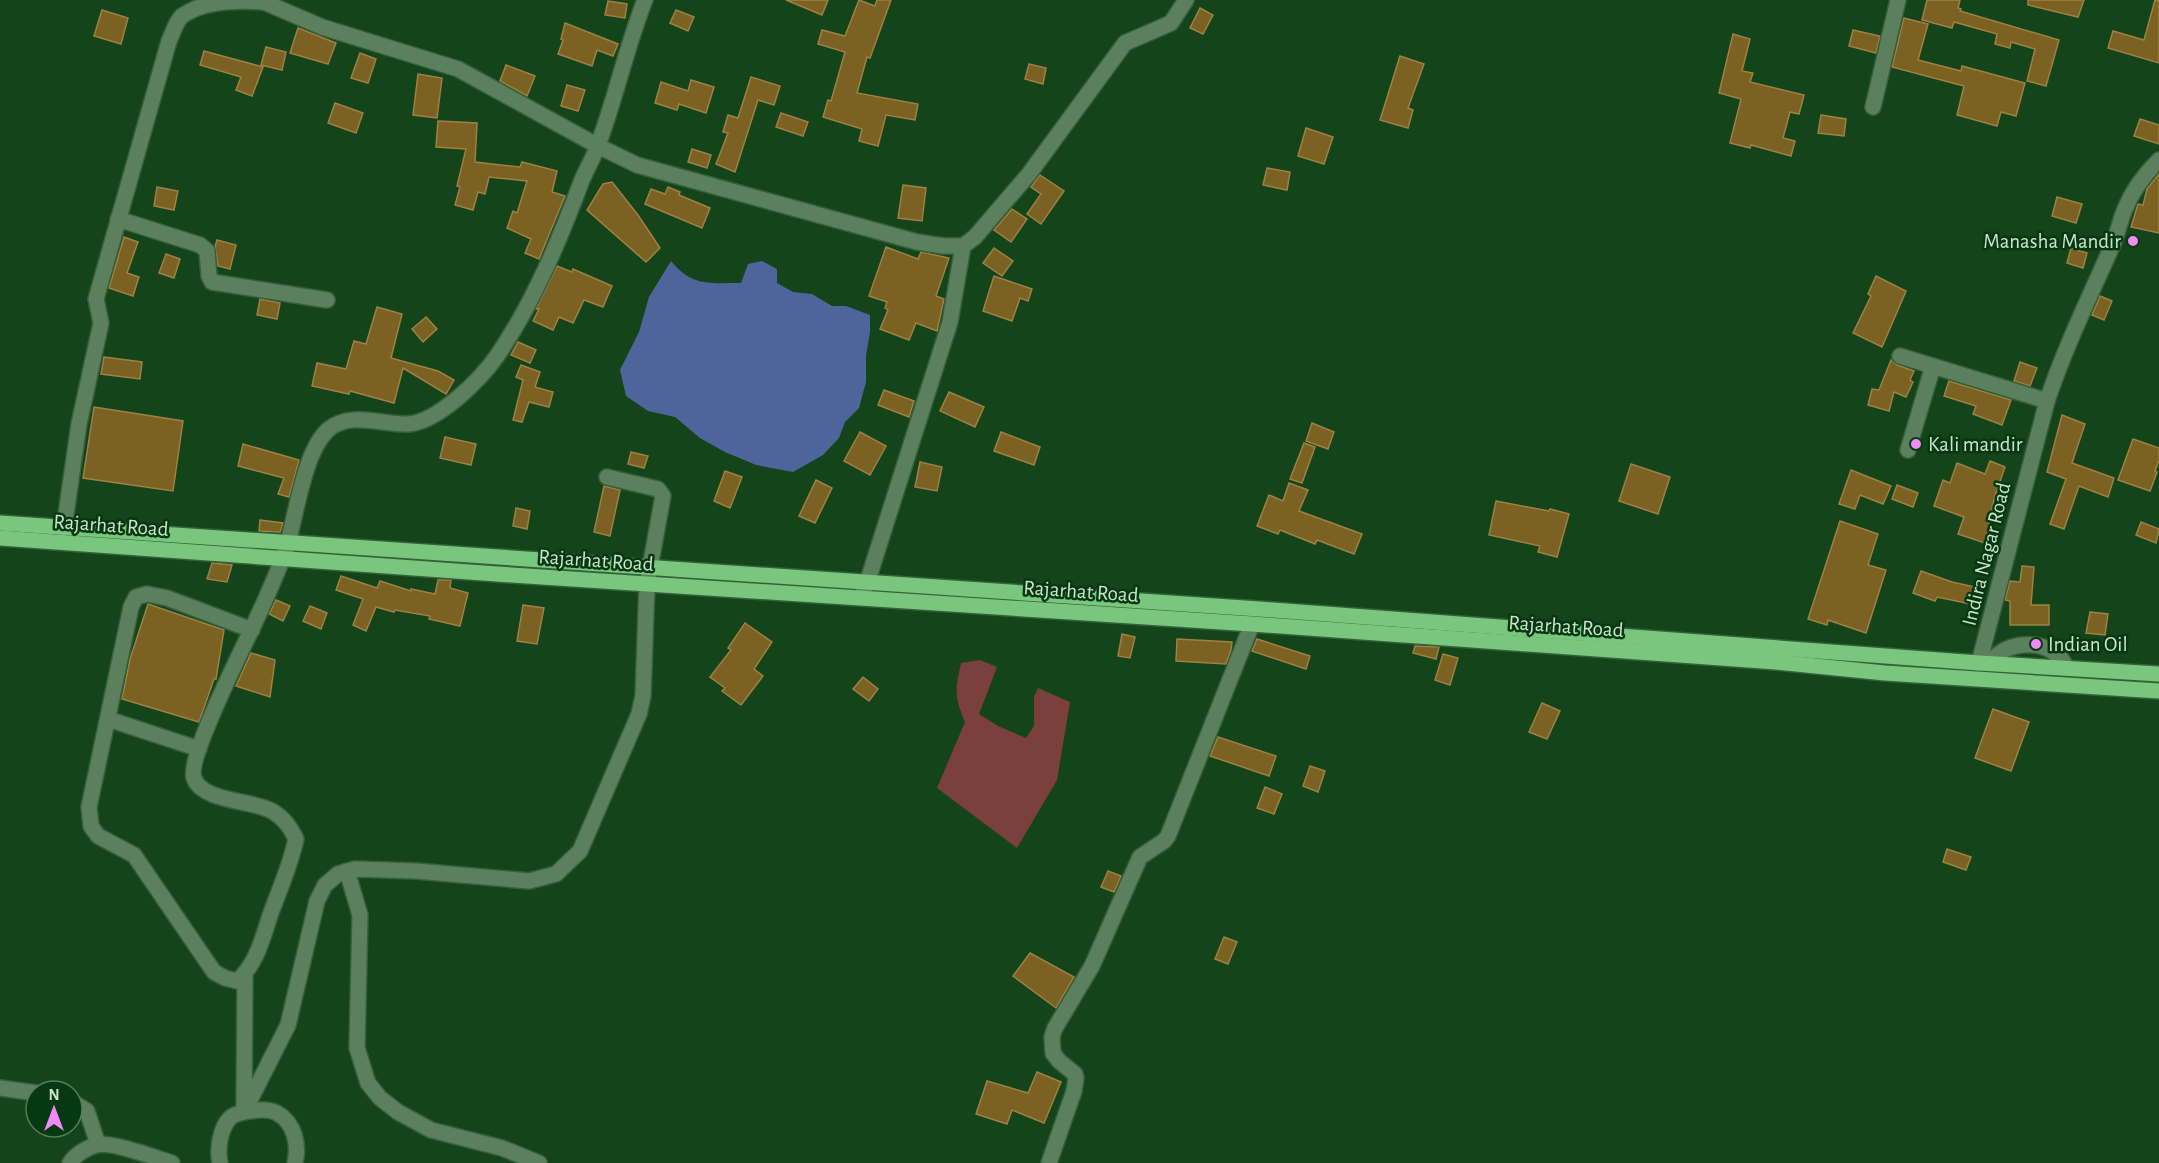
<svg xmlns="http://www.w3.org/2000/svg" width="2159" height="1163" font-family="'Alegreya Sans',sans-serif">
<rect width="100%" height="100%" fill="#14441a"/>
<path fill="#7c403c" d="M980,660L997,667L979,714L998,726L1026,738L1034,726V697L1038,688L1070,702L1057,780L1017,848L937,788L965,722C954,696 955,691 961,663Z"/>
<path fill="#4e659b" d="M671,261C692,287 710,283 741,283L748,264L762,261L777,269V283L793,292L812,294L832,306H846L870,315V332L866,356V382L859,408L845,422L839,438L823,455L793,472L756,465L725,452L700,438L675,417L648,411L626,396L620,370L639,332L649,297Z"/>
<g fill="#7b6122" stroke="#9d8145" stroke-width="1.5">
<polygon points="786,0 828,0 822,15"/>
<polygon points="859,0 875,6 877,0 891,0 870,58 867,57 857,93 918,104 915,120 886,115 878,146 859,141 862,129 823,117 828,100 831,101 845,52 818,44 822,30 845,36"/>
<polygon points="1927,0 1960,0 1958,8 1961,9 1960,11 2059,40 2046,86 2027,81 2035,49 2011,42 2010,48 1995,44 1997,34 1954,22 1952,28 1922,20"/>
<polygon points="2028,0 2084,0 2078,17 2028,5"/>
<polygon points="2155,0 2159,1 2159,63 2108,48 2113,31 2144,40"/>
<polygon points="608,1 627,4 625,18 605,15"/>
<polygon points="1200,8 1213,15 1203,34 1190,28"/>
<polygon points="102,10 128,18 121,44 94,36"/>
<polygon points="676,10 694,17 688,31 670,23"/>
<polygon points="1904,18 1928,24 1918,60 1961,71 1962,66 2025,83 2016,116 2001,112 1997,126 1957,115 1964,86 1892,67"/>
<polygon points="565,23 618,44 613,56 597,50 592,66 558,54 563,40 561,39"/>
<polygon points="298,28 336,43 328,64 290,53"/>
<polygon points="1853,30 1880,36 1876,53 1849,46"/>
<polygon points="1733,34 1750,39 1742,71 1753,73 1750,82 1804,95 1799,114 1790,112 1783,138 1795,141 1791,156 1751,145 1750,148 1730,143 1741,99 1719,93"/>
<polygon points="266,47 286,52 282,70 261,65"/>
<polygon points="204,51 263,67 252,96 236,90 241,77 200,65"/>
<polygon points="360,53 376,59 368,83 351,78"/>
<polygon points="1400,56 1424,64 1408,108 1413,110 1408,128 1380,120"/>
<polygon points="1029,64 1046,68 1043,84 1025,79"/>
<polygon points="506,65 535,76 527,96 500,81"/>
<polygon points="418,74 442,78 437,118 413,115"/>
<polygon points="751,77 780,86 774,105 758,100 735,172 716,164 728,133 723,132 728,115 738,118"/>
<polygon points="691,80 714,87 706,113 679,104 677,110 655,103 661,82 688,91"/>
<polygon points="567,85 585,90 578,111 561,106"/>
<polygon points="335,103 363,113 356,133 328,123"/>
<polygon points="781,113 808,122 803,136 776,127"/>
<polygon points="1821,115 1846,119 1844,136 1818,133"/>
<polygon points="2140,119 2159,125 2159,144 2134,136"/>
<polygon points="438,121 477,123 475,162 520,167 522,162 557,171 552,192 565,196 539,259 525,253 531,239 507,228 513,211 517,213 527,181 489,177 485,194 478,192 473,210 455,205 460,187 457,186 466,149 436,147"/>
<polygon points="1306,128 1333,137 1324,164 1298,156"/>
<polygon points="692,149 711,155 707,168 688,162"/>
<polygon points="1267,168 1290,172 1287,190 1263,185"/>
<polygon points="2159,174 2159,233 2131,227 2138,204 2143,205 2147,189"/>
<polygon points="1040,175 1064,191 1041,224 1027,214 1041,194 1031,187"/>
<polygon points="612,182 638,215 660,248 646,262 587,210 603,184"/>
<polygon points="903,185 926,188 922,221 898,218"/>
<polygon points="157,187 178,191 174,210 154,206"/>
<polygon points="668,187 680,192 679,195 710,208 702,228 645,204 651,189 665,194"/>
<polygon points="2057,197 2082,204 2076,223 2052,216"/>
<polygon points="1012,209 1027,219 1011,242 994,230"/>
<polygon points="124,237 138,242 127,273 139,277 133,296 109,288"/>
<polygon points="217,240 236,245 230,269 218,266 215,247"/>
<polygon points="886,247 918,259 921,252 949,258 936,296 944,299 937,331 916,323 909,340 880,329 888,310 885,308 887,302 869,296"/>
<polygon points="994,248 1013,261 1002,276 983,263"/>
<polygon points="2071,248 2087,253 2083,268 2067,263"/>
<polygon points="166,254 180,259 174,278 159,273"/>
<polygon points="557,266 572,272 573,269 612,286 603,307 584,300 573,323 559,317 553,330 533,321 539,309 536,309"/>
<polygon points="994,276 1032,289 1028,301 1020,298 1012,321 983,311"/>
<polygon points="1876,276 1906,291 1882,347 1853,333 1871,296 1868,294"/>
<polygon points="2100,296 2112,301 2104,320 2092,315"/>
<polygon points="260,299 280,303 277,319 257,315"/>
<polygon points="377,307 402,314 391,358 438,371 454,380 446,394 403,368 394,403 350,391 349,394 312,386 317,363 346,369 354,341 366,344"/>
<polygon points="426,317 437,329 423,342 412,329"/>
<polygon points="518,342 536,350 530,363 511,355"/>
<polygon points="104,357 142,362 140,379 101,374"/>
<polygon points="1891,360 1897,365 1914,371 1910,380 1913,382 1906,397 1894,392 1889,411 1868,405 1872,389 1879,390"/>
<polygon points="2020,362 2037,368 2030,386 2014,381"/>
<polygon points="521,365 540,372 535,387 553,392 549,407 529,402 522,422 513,420 523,380 516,377"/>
<polygon points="1949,381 2011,400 2002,425 1973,414 1976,406 1944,396"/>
<polygon points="884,390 914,401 909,417 878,405"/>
<polygon points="949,392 984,407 975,427 940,411"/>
<polygon points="94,407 183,421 173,491 83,478"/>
<polygon points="2062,415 2085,424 2072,463 2114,478 2108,497 2079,486 2064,529 2050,524 2066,479 2047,472"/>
<polygon points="1312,423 1334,432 1328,449 1306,441"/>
<polygon points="860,432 886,446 870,475 844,461"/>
<polygon points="1001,432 1040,447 1034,465 994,451"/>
<polygon points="445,437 476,444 471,465 440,458"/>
<polygon points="2133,439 2159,448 2159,460 2155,471 2157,472 2150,491 2118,480"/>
<polygon points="1304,443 1315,447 1302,483 1290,479"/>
<polygon points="243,444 299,460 289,497 278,494 284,478 238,466"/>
<polygon points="631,452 648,456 644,468 628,464"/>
<polygon points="1990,461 2005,467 1994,499 1985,543 1958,534 1964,517 1934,506 1943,480 1950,483 1957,463 1985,474"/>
<polygon points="920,462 942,467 937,491 915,487"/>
<polygon points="1631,464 1670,477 1658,514 1619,501"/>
<polygon points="1851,470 1891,486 1883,504 1860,495 1855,509 1839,504"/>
<polygon points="725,471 742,477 730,508 714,501"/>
<polygon points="816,480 832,488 815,523 799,516"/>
<polygon points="1289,483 1308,490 1299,511 1362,534 1354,554 1317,540 1315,544 1280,530 1278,534 1257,526 1269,495 1283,501"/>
<polygon points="1897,485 1918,493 1913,507 1892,499"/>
<polygon points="604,486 620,490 610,536 594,532"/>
<polygon points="1496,501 1549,511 1550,509 1569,514 1557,557 1538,552 1540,546 1489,535"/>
<polygon points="516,508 530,511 527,529 513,526"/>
<polygon points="260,520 283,523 280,532 259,531"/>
<polygon points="1840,521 1878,534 1868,565 1886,570 1866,633 1828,620 1827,625 1808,619"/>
<polygon points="2141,522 2159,529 2156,543 2136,535"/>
<polygon points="212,563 232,565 227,582 207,579"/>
<polygon points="2022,566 2034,567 2031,605 2049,605 2049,625 2010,625 2010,601 2005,600 2010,581 2020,582"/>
<polygon points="1921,571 1952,582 1975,587 1971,604 1937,597 1935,601 1913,593"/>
<polygon points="341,576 377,588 380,581 411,591 411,589 435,594 438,580 451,580 450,588 468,593 460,626 429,619 430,616 395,610 394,612 376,607 366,631 353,625 363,599 336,590"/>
<polygon points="276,600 290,606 283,621 269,614"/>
<polygon points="148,604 224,630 216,679 214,679 199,722 122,699 130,659"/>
<polygon points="523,605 544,608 537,644 517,641"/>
<polygon points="310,606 327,613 321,629 303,621"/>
<polygon points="2090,612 2108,614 2105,635 2086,633"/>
<polygon points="745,623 772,642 754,669 763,676 741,705 722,691 725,688 710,677 731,650 728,648"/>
<polygon points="1122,634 1135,637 1130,658 1118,656"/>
<polygon points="1177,639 1232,642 1231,650 1226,664 1176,661"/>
<polygon points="1257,639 1310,656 1306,669 1252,651"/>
<polygon points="1415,646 1439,647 1436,659 1413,653"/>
<polygon points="251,653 275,660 270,697 236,686"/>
<polygon points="1443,654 1458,658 1450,685 1435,680"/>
<polygon points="863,677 878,689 869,701 853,689"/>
<polygon points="1542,703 1560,711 1547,739 1529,732"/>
<polygon points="1993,709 2029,722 2011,771 1975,758"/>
<polygon points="1218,737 1276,756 1269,776 1210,756"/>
<polygon points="1310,766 1325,771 1318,792 1303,786"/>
<polygon points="1265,787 1282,794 1274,814 1257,808"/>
<polygon points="1947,849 1971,857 1966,870 1943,862"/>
<polygon points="1108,871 1121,876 1114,892 1101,887"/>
<polygon points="1224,937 1237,942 1228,964 1215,959"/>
<polygon points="1030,953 1074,977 1056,1008 1013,976"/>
<polygon points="1037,1072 1061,1082 1044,1123 1012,1110 1007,1124 976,1114 987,1081 1028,1093"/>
</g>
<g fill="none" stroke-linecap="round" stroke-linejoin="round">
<g stroke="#35613a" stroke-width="18">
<g id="minor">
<polyline points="264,0 264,2 322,27 458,69 598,146 637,165 917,242 943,246 963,246 975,237 1029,174 1125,43 1171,23 1186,0"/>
<polyline points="1873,107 1898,0"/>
<polyline points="118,219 200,245 207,251 209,276 212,282 327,300"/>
<polyline points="1900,356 2047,401"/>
<polyline points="1908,450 1933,366"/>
<path d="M64,528L79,424L101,323L96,299L169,41C173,33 176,21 182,16C204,0 237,0 264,2"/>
<polyline points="862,594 867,583 950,322 963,246"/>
<path d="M252,630L167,598L147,594L136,597L131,607L89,807L91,826L98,836L134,855L214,972L225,978L237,981C258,963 263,935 272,910C281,886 291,863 296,839C290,827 284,818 272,811C253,800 202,802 194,778C186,757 251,633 262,607C271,587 280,567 287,546C296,516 304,450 329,429C351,411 382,425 408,424C438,422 480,380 497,356C534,302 559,241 582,180C587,168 594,157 598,145C616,97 626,48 645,0"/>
<path d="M1979,663L2047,401C2065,347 2090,296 2113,244C2118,233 2120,220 2125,209C2132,191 2145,174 2159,160"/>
<path d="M1990,663C2006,638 2054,638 2066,667"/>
<polyline points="108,719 199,749"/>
<polyline points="347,871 360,915 357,1048 368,1083 380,1098 398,1112 431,1130 502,1148 539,1163"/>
<path d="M245,974L244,1112C254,1110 268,1108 277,1113C295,1123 299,1145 295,1163"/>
<polyline points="0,1088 36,1093"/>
<polyline points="72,1102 87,1111 98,1144"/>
<path d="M70,1163C75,1155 87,1147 97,1145C111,1141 156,1158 172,1163"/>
<path d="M220,1163C217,1150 220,1128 230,1118C233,1115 240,1113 244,1112L288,1025L317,901L325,885L338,874L355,869L416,871L529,881L556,874L580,851L639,714L643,696L647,584L663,496L658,489L607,477"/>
<polyline points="1049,1163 1074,1091 1076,1078 1075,1074 1059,1061 1053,1053 1052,1037 1055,1028 1092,966 1140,857 1164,841 1168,836 1252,624"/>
</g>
</g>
<g stroke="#35613a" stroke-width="18">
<g id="major">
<polyline points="0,523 1259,609 1979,663 2159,674"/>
<polyline points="0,538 497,574 1252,624 1776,662 1885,673 2159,691"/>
</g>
</g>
<use href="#minor" stroke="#5c805d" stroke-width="15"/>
<use href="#major" stroke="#79c67e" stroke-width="15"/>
</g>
<g fill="#f08bf5" stroke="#06390f" stroke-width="2">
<circle cx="2133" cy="241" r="6"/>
<circle cx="1916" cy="444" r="6"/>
<circle cx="2036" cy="644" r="6"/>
</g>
<g text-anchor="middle" stroke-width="5" stroke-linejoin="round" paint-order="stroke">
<g font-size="21" fill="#cbe4cc" stroke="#06390f" text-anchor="start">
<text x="2121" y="248" text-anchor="end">Manasha Mandir</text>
<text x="1928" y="451">Kali mandir</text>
<text x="2048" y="651">Indian Oil</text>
</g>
<g font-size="21" fill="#cbe4cc" stroke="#06390f">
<text transform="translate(111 525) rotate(4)" y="7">Rajarhat Road</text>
<text transform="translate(1986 554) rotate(-76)" y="7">Indira Nagar Road</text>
<text transform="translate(596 560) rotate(4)" y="7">Rajarhat Road</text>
<text transform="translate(1081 591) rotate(4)" y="7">Rajarhat Road</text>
<text transform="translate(1566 626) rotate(4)" y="7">Rajarhat Road</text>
</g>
</g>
<g transform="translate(54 1109)"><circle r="28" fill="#06390f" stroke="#557d5b" stroke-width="1.5"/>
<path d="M0-4.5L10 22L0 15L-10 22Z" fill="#f08bf5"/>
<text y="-9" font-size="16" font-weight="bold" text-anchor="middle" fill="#cbe4cc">N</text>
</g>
</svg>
